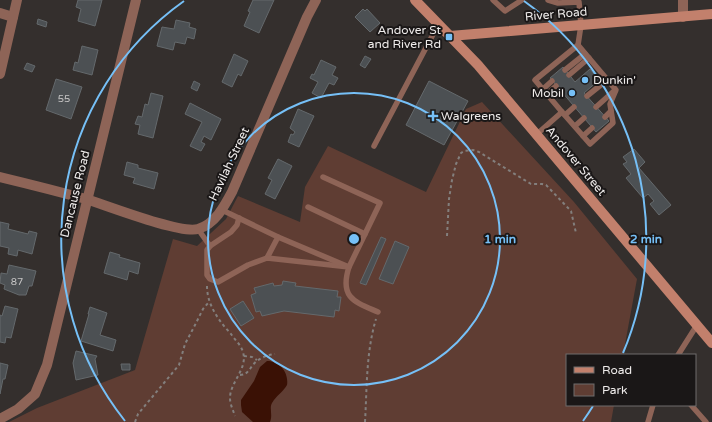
<svg xmlns="http://www.w3.org/2000/svg" width="712" height="422" font-family="'Varela Round',sans-serif">
<rect width="100%" height="100%" fill="#342f2d"/>
<polygon fill="#5f3d33" points="482,102 574,202 637,279 623,355 567,355 567,405 614,405 611,422 9,422 37,408 135,370 173,239 197,246 226,219 238,196 300,222 305,187 328,146 426,192 466,109"/>
<path fill="#3a1105" d="M267,361C280,361 289,373 287,385C283,392 276,396 272,403C269,408 273,415 270,422H253L242,412L241,405V400L254,381L260,367Z"/>
<g fill="#4c5053" stroke="#64696c">
<polygon points="78,0 102,0 95,26 78,21 81,9 76,7"/>
<polygon points="253,0 274,0 259,33 244,26 250,12 248,11"/>
<polygon points="363,9 365,11 367,9 380,23 370,32 355,17"/>
<polygon points="38,19 47,22 46,27 37,24"/>
<polygon points="176,20 190,23 189,27 196,29 194,39 187,37 185,44 175,42 173,50 157,46 162,27 174,29"/>
<polygon points="82,46 98,50 92,75 73,70 75,62 78,63"/>
<polygon points="234,54 248,61 241,76 238,74 232,87 222,82"/>
<polygon points="365,56 371,59 365,68 360,65"/>
<polygon points="321,60 336,67 332,75 338,78 334,85 329,83 321,98 312,93 318,82 310,78 312,74 314,75"/>
<polygon points="27,63 35,66 32,72 24,69"/>
<polygon points="563,67 575,82 590,69 599,80 584,93 609,121 596,132 550,78"/>
<polygon points="56,79 82,87 71,119 46,110"/>
<polygon points="194,81 200,84 197,91 191,88"/>
<polygon points="429,81 468,101 444,145 406,125"/>
<polygon points="151,93 163,96 153,138 138,134 140,125 135,124 138,116 142,117 145,104 148,105"/>
<polygon points="190,103 221,119 211,140 204,136 201,142 205,144 201,151 190,146 202,122 185,114"/>
<polygon points="298,109 314,116 299,147 288,142 291,134 293,135 295,132 290,128"/>
<polygon points="634,149 645,162 639,168 671,205 659,215 650,204 654,201 648,194 643,198 626,178 631,174 623,164 627,162 623,157"/>
<polygon points="278,159 292,166 275,199 265,194 272,180 268,178"/>
<polygon points="127,162 138,165 138,168 158,173 154,189 133,183 135,178 124,175"/>
<polygon points="0,222 9,224 8,229 28,234 29,231 37,233 32,254 18,250 17,256 8,254 9,248 0,246"/>
<polygon points="381,237 386,239 366,285 360,283"/>
<polygon points="395,241 409,247 393,284 379,279"/>
<polygon points="110,252 120,255 119,257 140,263 138,274 129,271 127,280 104,273"/>
<polygon points="9,265 36,271 32,286 29,286 26,295 19,295 4,289 5,285 0,283 1,273 7,274"/>
<polygon points="283,281 296,283 295,286 338,291 337,297 341,297 339,311 335,310 334,317 284,311 262,316 260,311 256,312 251,295 256,293 254,288 273,283 274,286 282,285"/>
<polygon points="243,301 254,318 241,326 230,309"/>
<polygon points="5,306 18,309 11,338 6,337 5,343 0,342 0,315 2,316"/>
<polygon points="90,307 107,313 100,335 116,340 113,351 81,341 89,314 88,314"/>
<polygon points="76,351 97,356 95,359 98,375 76,380 73,363"/>
<polygon points="0,363 8,365 5,379 3,379 0,394"/>
<polygon points="121,364 130,364 130,370 122,370"/>
</g>
<g fill="none" stroke-linecap="round" stroke-linejoin="round">
<g stroke="#837f7d" stroke-width="2" stroke-dasharray="3 3" stroke-linecap="butt">
<polyline points="447,236 449,199 452,180 456,164 461,153 464,151 473,150 479,152 531,184 542,184 546,185 571,211 576,233"/>
<path d="M207,286C207,305 219,321 231,334C235,340 241,345 243,352C248,369 230,382 230,398C230,404 233,410 235,416"/>
<polyline points="244,356 252,357 257,360"/>
<path d="M240,375C249,375 250,366 257,361C262,357 268,355 275,354"/>
<polyline points="135,422 138,414 143,408 179,365 185,344 194,327 203,309 209,302"/>
<path d="M365,422C367,388 366,352 376,319"/>
</g>
<g stroke="#8e6457" stroke-width="5.5">
<polyline points="493,0 505,11 522,0"/>
<polyline points="565,70 585,54"/>
<polyline points="569,75 589,58"/>
<polyline points="543,89 552,81"/>
<polyline points="547,94 556,86"/>
<polyline points="587,96 607,80"/>
<polyline points="596,107 614,91"/>
<polyline points="562,112 590,144 613,123 610,104 616,90 578,45"/>
<polyline points="565,115 574,107"/>
<polyline points="605,117 611,111"/>
<polyline points="575,126 584,118"/>
<polyline points="537,134 562,112 535,80 578,45 581,25 579,2 558,3 548,0"/>
<polyline points="583,136 592,128"/>
<polyline points="374,146 438,25"/>
<polyline points="308,207 365,234"/>
<polyline points="222,210 278,237 267,258"/>
<path d="M239,218L237,225L231,232L210,246L207,250V275L210,279L218,282L248,265L267,258L349,267C339,298 355,302 378,312"/>
<polyline points="198,229 210,246"/>
<polyline points="278,237 349,267 380,203 323,177"/>
<polyline points="678,355 697,325"/>
<polyline points="691,405 706,422"/>
<polyline points="648,422 653,405"/>
</g>
<g stroke="#8e6457" stroke-width="10">
<polyline points="683,0 683,17"/>
<polyline points="0,13 13,17"/>
<polyline points="0,74 17,0"/>
<path d="M0,177C29,184 57,191 86,199C108,206 180,234 198,229C215,224 224,207 232,192L307,17L316,0"/>
<polyline points="0,419 18,409 35,394 47,365 136,0"/>
</g>
<g stroke="#c2806c" stroke-width="10">
<polyline points="415,0 478,65 712,343"/>
<polyline points="450,36 712,14"/>
</g>
</g>
<g fill="none" stroke="#76c0f7" stroke-width="2">
<circle cx="354" cy="239" r="146"/>
<path d="M593 406A292 292 0 0 1 583 421M125 421A292 292 0 0 1 184 1M524 1A292 292 0 0 1 623 353"/>
</g>
<g fill="#76c0f7" stroke="#1a1717" stroke-width="1.5">
<rect x="445" y="33" width="8" height="8" rx="2"/>
<circle cx="585" cy="80" r="4"/>
<circle cx="572" cy="93" r="4"/>
<path d="M431 110h4v4h4v4h-4v4h-4v-4h-4v-4h4z"/>
</g>
<g text-anchor="middle" stroke-width="4" stroke-linejoin="round" paint-order="stroke">
<g font-size="10" fill="#c6c5c5">
<text x="64" y="102">55</text>
<text x="17" y="285">87</text>
</g>
<g font-size="12" fill="#efeceb" stroke="#1a1717">
<text transform="translate(556 14) rotate(-5)" y="4">River Road</text>
<text transform="translate(576 161) rotate(50)" y="4">Andover Street</text>
<text transform="translate(229 164) rotate(-65)" y="4">Havilah Street</text>
<text transform="translate(75 194) rotate(-76)" y="4">Dancause Road</text>
</g>
<g font-size="12" fill="#efeceb" stroke="#1a1717" text-anchor="end">
<text x="441" y="34">Andover St<tspan x="441" dy="14">and River Rd</tspan></text>
<text x="593" y="84" text-anchor="start">Dunkin'</text>
<text x="564" y="97">Mobil</text>
<text x="441" y="120" text-anchor="start">Walgreens</text>
</g>
</g>
<circle cx="354" cy="239" r="6" fill="#76c0f7" stroke="#1a1717" stroke-width="2"/>
<g font-size="12" text-anchor="middle" font-weight="bold" fill="#76c0f7" stroke="#1a1717" stroke-width="4" stroke-linejoin="round" paint-order="stroke">
<text x="500" y="243">1 min</text>
<text x="646" y="243">2 min</text>
</g>
<rect x="566" y="354" width="130" height="52" fill="#1a1717" stroke="#6f6c6c"/>
<rect x="574" y="367" width="20" height="6" fill="#c2806c" stroke="#6f6c6c"/>
<text x="602" y="374" font-size="12" fill="#efeceb">Road</text>
<rect x="574" y="384" width="20" height="12" fill="#5f3d33" stroke="#6f6c6c"/>
<text x="602" y="394" font-size="12" fill="#efeceb">Park</text>
</svg>
